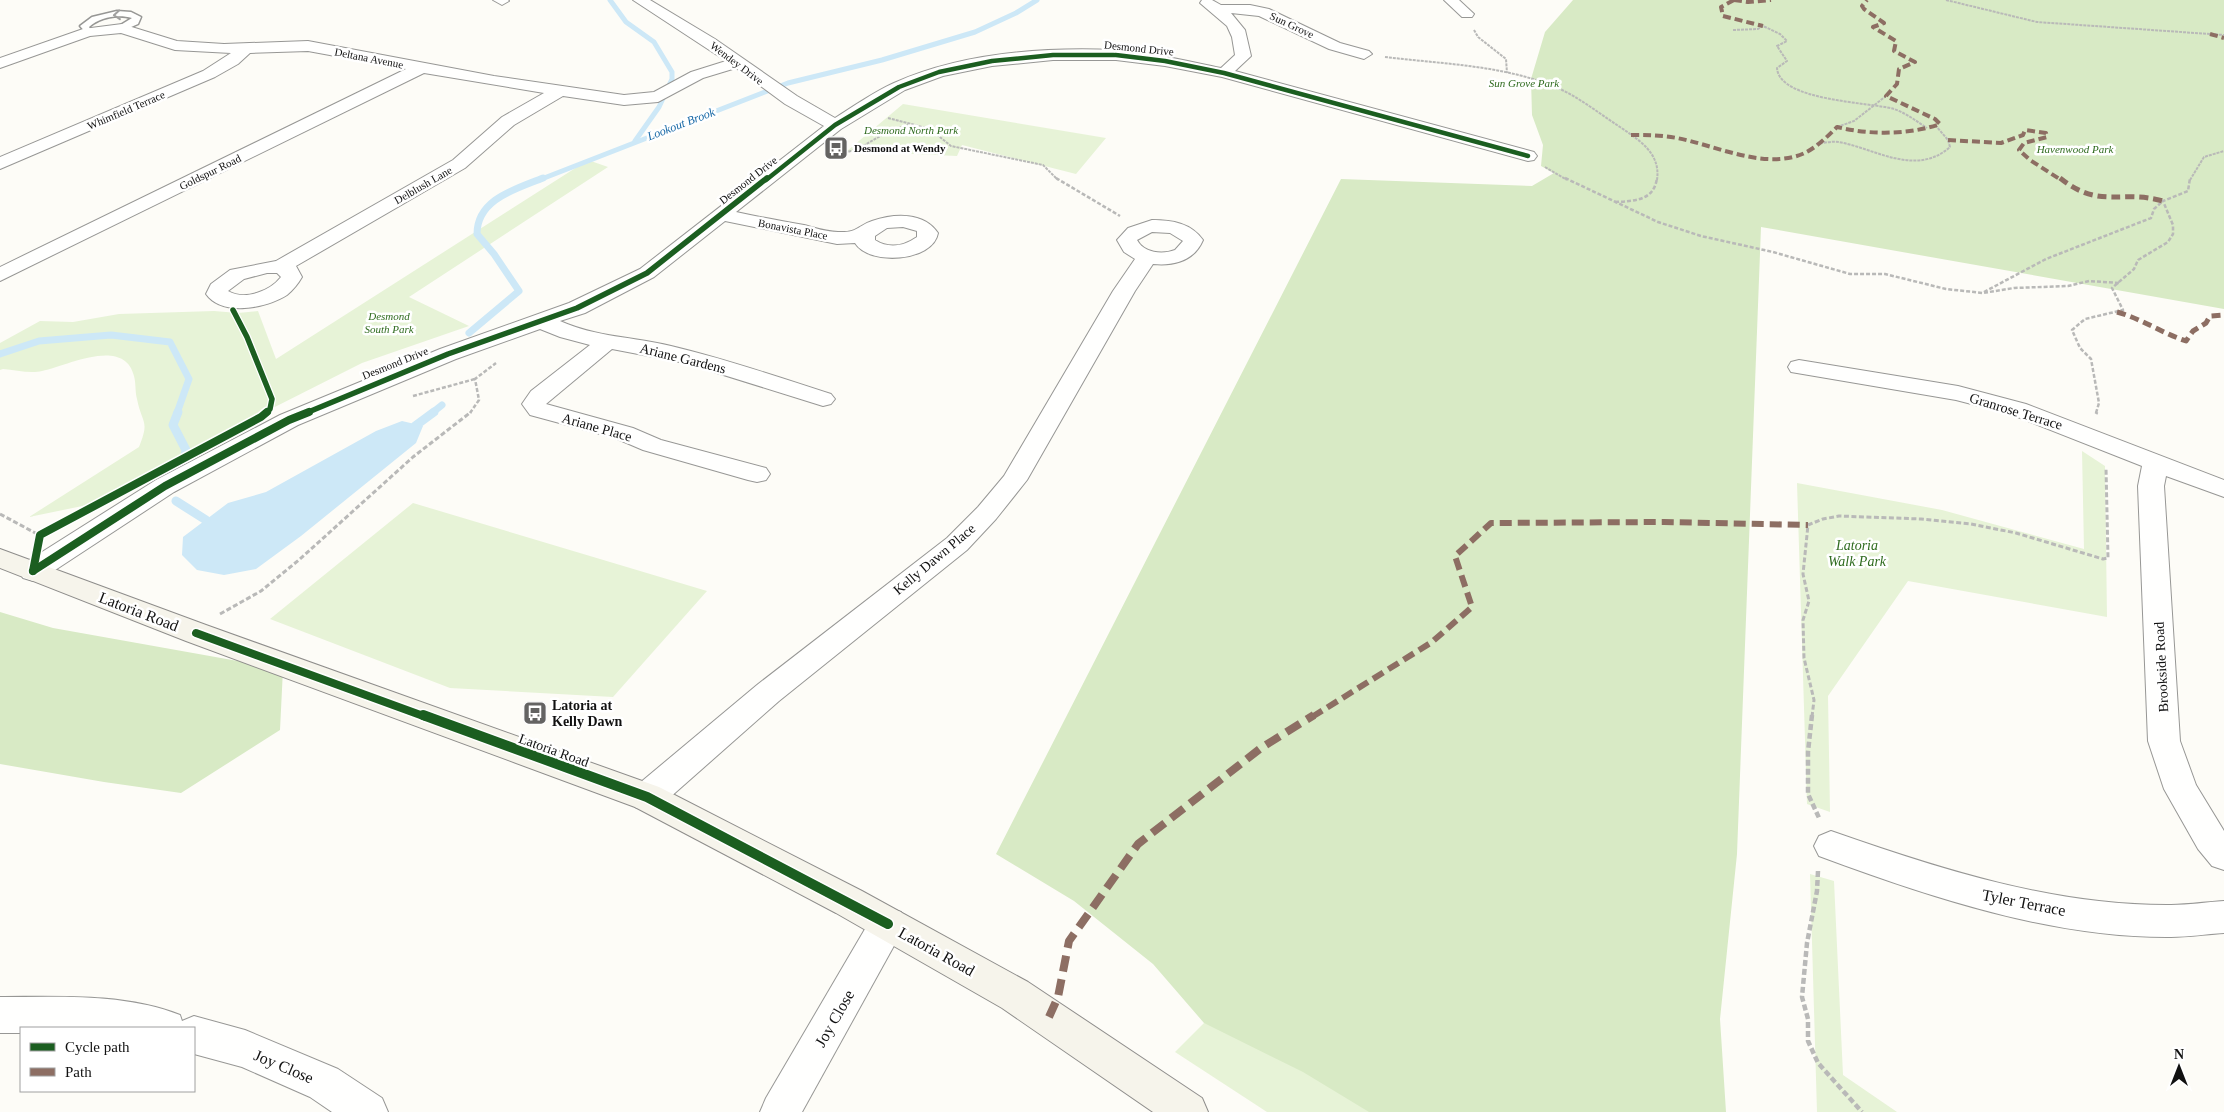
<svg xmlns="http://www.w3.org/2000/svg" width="2224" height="1112" font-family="'Times New Roman',serif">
<rect width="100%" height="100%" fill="#fdfcf7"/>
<g fill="#e7f3d7">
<polygon points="903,104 1106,138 1076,174 962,145 957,156 847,151"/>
<path d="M588,160L608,167L409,297L469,326L362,363L170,460L97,503L29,517L139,447C150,420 142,424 137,399C135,392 136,383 134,376C124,336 67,366 42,371C31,374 15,370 3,369L0,370V343L40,321L73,322L119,314L214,311L238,313L258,311L276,359Z"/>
<polygon points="2082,451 2105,466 2107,617 1908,581 1828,696 1830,812 1807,804 1797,483 1942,510 2084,549"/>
<polygon points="413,503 707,591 613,697 450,688 270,619"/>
<polygon points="1810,874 1834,881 1843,1075 1897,1112 1817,1112"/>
<polygon points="1204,1023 1406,1047 1708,1112 1267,1112 1175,1052"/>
</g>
<g fill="#d8eac5">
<polygon points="1573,0 2224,0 2224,309 1761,227 1737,854 1720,1019 1726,1112 1369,1112 1303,1072 1204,1023 1153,964 1074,901 996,854 1341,179 1532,186 1554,173 1541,166 1543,145 1532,115 1531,79 1545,32"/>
<polygon points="0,612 53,628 283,669 280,730 181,793 104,782 0,764"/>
</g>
<polygon fill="#cde8f7" points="402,421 423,426 416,443 301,536 256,569 224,575 197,570 182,555 183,537 228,503 266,492 376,431"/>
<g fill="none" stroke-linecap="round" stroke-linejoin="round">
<g stroke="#cde8f7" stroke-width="5">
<polyline points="610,0 626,22 654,42 672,72 672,79 659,107 635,141"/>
<polyline points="539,180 788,83 882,60 975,32 1016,13 1037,0"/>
</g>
<g stroke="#cde8f7" stroke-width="7">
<path d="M469,333L519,291L494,254L477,234C477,199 516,189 543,178"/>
<polyline points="0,354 39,341 111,335 170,342 189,379 177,413"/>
<polyline points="432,413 442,405"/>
</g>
<g stroke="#cde8f7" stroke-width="9">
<polyline points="178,412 173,425 186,450 185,456"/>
<polyline points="415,426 434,412"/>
<polyline points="176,501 206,520"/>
</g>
<g stroke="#979795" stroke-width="3">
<path id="service" d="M117,11L131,12L141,17L138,24L122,31L118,28L119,26L132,18C118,14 100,17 89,27L92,32L88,35L80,26L92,17Z"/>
</g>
<g stroke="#979795" stroke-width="2">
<g id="minor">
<polygon points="493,0 508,0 509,1 502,5"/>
<path d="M633,0H650L715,39L797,96L835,118C854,106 874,92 894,83C961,53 1043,47 1115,50C1151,52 1186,61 1221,68L1235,55L1232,37L1227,26L1200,3L1202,0H1212L1221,5H1250L1269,9L1340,43L1369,51L1372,54L1364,59L1329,49L1259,16L1231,13L1245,30L1251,56L1235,71L1534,152L1537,156L1534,160L1528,161L1222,77L1165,66L1116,60H1053L992,66L943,76L905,90L841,129L736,212C759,217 781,221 804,225C815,228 827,232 838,232C858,233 857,226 872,221C895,213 924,212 938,233C933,262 869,266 855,243L837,244L725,221L654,277L585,313L560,321C595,337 635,337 671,346C726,359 778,377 831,394L835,399L831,404L823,406L685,363L612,349L546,404L633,428L661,440L766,468L770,474L766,480L757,482L748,480L643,450L615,438L530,415L522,404L531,391L590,345L560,337L540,329L456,359L298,425L174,492L43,578L33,581L23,578L19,571L23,564L156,480L280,415L440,349L569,303L640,269L824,126L785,104L736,68L703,78L658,102L624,105L563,96L514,125L465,168L296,266L302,277C298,284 293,290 287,295C267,308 222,317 206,294L211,284L230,270L276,261L453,160L502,117L544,93L424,73L0,281V267L406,69L308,51L250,53L238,64L215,77L0,169V157L203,71L231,53L175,50L121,33L90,36L0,68V58L83,29L122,24L177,41L224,44L308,41L494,76L624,95L654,92L691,72L726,61ZM903,227L917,231V237C904,246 889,249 875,240V236L887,228ZM267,273H277L281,277C270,291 245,301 228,291L244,279Z"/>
<polygon points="1444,0 1459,0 1474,14 1472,17 1462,17"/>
<path d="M1152,220C1172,220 1191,223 1203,240C1194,261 1174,266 1153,264L1135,291L1027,480L996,519L967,550L779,701L659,807L647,811L635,807L630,797L635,787L757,685L947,538L978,507L1004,476L1113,291L1135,259L1124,252L1117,240L1128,228ZM1152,232L1170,233L1183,241L1175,250C1162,255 1144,253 1137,240Z"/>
<polygon points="1799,360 1958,386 2026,404 2224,480 2224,497 2166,476 2164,486 2180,741 2196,785 2224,831 2224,870 2212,866 2198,849 2164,789 2148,741 2138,486 2142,466 2010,414 1956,400 1791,372 1788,367 1791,362"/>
<path d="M1831,831C1939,869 2055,906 2171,905C2189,905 2206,902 2224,901V933C2206,934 2189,937 2171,937C2052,938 1929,897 1819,856L1814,846L1819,836Z"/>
<polygon points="888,908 901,912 906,924 802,1112 760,1112 766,1098 875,912"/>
<path d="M0,997C59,997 124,993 180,1015L182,1021L194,1016L245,1030L338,1069L382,1098L388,1112H332L310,1097L242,1067L194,1054V1028H21V1033H0Z"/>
</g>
</g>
<g stroke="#8e8d8b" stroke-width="2">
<polygon id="secondary" points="0,549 206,625 659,787 862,891 1028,982 1202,1098 1208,1112 1153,1112 1002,1008 836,913 635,807 186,641 0,568"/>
</g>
<g stroke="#b9b9b8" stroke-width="2" stroke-dasharray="3 1" stroke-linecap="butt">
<polyline points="1946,0 2037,22 2224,35"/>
<polyline points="1474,30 1478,37 1506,59 1507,73"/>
<path d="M1733,30L1758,29L1763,26L1780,34L1787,41L1777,46L1787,61L1777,68C1779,101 1869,102 1894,109C1906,113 1916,121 1927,128"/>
<path d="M1385,57C1442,64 1504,65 1558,88C1580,98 1600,114 1620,127C1639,140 1661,153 1657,180"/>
<polyline points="888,118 930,129 951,146 1043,165 1058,180"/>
<polyline points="1837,127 1854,121 1886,96"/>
<path d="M1816,144C1823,143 1832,141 1839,142C1876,149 1916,177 1950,147L1948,140L1936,126"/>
<polyline points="833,156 858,149 887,132 908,125"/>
<polyline points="1545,167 1567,180"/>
<polyline points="2190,180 2204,157 2224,151"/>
</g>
<g stroke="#b9b9b8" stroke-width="2.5" stroke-dasharray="4 2" stroke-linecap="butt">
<polyline points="1056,178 1120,216"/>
<polyline points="1565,178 1658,222 1701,236 1773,252 1850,274 1885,274 1946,289 1983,293 2014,288 2068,286 2089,281 2119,283"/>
<path d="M1615,202C1634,201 1654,201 1657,178"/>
<polyline points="1984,292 2046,259 2151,218 2154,209 2163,201"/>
<polyline points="413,396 475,379"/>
<polyline points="470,413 479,400 475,379 496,363"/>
<polyline points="2096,413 2099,403 2091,359 2080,348 2072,330 2085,319 2123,310 2112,288 2134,269 2138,260 2168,242 2173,234 2173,225 2163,201 2188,191 2190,178"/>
</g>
<g stroke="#b9b9b8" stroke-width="3" stroke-dasharray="5 2.5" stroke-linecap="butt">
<polyline points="2096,414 2097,412"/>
<polyline points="0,514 39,535"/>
<polyline points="220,614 261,591 300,559 413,457 471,412"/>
<polyline points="1812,717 1814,700 1804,658 1803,620 1809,601 1803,574 1808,525 1823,519 1839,516 1921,519 1971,524 2016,533 2103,559 2108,558 2106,468"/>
</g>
<g stroke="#b9b9b8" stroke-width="4.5" stroke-dasharray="6 3" stroke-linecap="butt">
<polyline points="1812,715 1808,752 1808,794 1820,820"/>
<polyline points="1818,871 1817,891 1807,943 1802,997 1808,1019 1808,1041 1818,1063 1862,1112"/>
</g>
<use href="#service" fill="#fffffe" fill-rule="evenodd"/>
<use href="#minor" fill="#fffffe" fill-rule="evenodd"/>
<use href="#secondary" fill="#f6f4eb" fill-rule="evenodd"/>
<g stroke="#8d6e63" stroke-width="4" stroke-dasharray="8 4" stroke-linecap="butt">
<polyline points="1734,0 1721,7 1723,16 1763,26"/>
<polyline points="1734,0 1748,2 1771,0"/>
<polyline points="2210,34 2224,38"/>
<path d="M1631,135C1647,135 1661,135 1677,138C1713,145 1756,166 1793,157C1811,153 1824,140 1837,127C1869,135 1909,135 1940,124L1935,119L1886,96L1897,84L1899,69L1915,62L1894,51L1896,41L1873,27L1884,23L1864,9L1862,6L1867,0"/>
<polyline points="1948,140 2001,143 2023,135 2025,130 2046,133 2047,137 2024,143 2019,150 2030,160 2061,180"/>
</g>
<g stroke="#8d6e63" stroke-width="5" stroke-dasharray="9 5" stroke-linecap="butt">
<path d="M2060,178C2100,210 2121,189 2163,201"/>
<path d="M2117,312C2142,319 2162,333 2186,341L2193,331L2206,323L2210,316L2224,315"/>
</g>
<polyline stroke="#8d6e63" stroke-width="6" stroke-dasharray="12 6" stroke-linecap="butt" points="1312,717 1432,642 1472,607 1455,556 1491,523 1664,522 1808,525"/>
<polyline stroke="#8d6e63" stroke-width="8" stroke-dasharray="16 8" stroke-linecap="butt" points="1049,1017 1058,997 1069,941 1138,844 1261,748 1314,715"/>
<g stroke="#fff" stroke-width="6">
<polyline id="cycleway-far3" points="766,180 835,125 899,87 939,72 992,61 1053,55 1116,55 1165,61 1224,73 1528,156"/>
</g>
<g stroke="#fff" stroke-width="8">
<g id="cycleway-far2">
<polyline points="233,310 247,337 272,399 270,409 266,413"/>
<polyline points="306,413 448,354 577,308 647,273 767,178"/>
</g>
</g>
<g stroke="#fff" stroke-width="11">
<g id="cycleway-far1">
<polyline points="33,571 165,486 289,420 309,412"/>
<polyline points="33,571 40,535 261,417 267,412"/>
<polyline points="196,633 426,717"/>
</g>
</g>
<g stroke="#fff" stroke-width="13">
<polyline id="cycleway" points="423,715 647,797 888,924"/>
</g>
<use href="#cycleway-far3" stroke="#1b5e20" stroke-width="4.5"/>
<use href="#cycleway-far2" stroke="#1b5e20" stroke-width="5.5"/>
<use href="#cycleway-far1" stroke="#1b5e20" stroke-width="8"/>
<use href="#cycleway" stroke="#1b5e20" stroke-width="10"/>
</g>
<defs><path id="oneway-chevron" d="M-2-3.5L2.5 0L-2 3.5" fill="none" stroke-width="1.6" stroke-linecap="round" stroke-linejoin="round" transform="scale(1.25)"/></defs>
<use stroke="#a0a09f" href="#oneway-chevron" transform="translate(117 15) rotate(175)"/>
<defs>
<g id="bus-square" transform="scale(1.25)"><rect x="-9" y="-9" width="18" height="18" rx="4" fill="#646362" stroke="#fff"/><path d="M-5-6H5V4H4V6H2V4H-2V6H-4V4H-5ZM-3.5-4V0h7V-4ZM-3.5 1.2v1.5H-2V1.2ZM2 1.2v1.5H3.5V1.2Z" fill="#fff"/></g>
</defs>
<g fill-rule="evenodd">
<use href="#bus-square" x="836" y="148"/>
<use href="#bus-square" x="535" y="713"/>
</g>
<g text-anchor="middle" stroke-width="5" stroke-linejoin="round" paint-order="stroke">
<g font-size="11" fill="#111" stroke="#fff">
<text transform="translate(1292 25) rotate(25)" y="4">Sun Grove</text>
<text transform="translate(1139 48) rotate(6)" y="4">Desmond Drive</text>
<text transform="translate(369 58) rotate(11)" y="4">Deltana Avenue</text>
<text transform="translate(737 63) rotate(37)" y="4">Wendey Drive</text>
<text transform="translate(126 110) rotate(-23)" y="4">Whimfield Terrace</text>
<text transform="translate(210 172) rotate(-26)" y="4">Goldspur Road</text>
<text transform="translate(748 180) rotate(-38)" y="4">Desmond Drive</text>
<text transform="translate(423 185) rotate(-30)" y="4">Delblush Lane</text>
<text transform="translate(793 229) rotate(11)" y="4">Bonavista Place</text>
<text transform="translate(395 363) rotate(-22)" y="4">Desmond Drive</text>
</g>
<g font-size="11" font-style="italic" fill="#2f6b1f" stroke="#fff">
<text x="1524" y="87">Sun Grove Park</text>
<text x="911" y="134">Desmond North Park</text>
<text x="2075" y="153">Havenwood Park</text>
<text x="389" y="320">Desmond<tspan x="389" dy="13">South Park</tspan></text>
</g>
<g font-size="11" font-weight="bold" fill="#111" stroke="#fff" text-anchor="start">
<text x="854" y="152">Desmond at Wendy</text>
</g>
<g font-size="12" font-style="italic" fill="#1768a6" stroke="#fff">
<text transform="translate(681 124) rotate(-21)" y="4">Lookout Brook</text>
</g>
<g font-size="14" fill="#111" stroke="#fff">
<text transform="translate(683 358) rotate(14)" y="5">Ariane Gardens</text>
<text transform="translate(2016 411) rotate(17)" y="5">Granrose Terrace</text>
<text transform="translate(597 427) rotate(16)" y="5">Ariane Place</text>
<text transform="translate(934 559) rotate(-40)" y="5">Kelly Dawn Place</text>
<text transform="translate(2161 667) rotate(-93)" y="5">Brookside Road</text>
<text transform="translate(554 750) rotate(20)" y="5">Latoria Road</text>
</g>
<g font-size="14" font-style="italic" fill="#2f6b1f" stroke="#fff">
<text x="1857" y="550">Latoria<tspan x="1857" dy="16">Walk Park</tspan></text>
</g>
<g font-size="14" font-weight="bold" fill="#111" stroke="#fff" text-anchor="start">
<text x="552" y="710">Latoria at<tspan x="552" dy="16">Kelly Dawn</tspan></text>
</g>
<g font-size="16" fill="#111" stroke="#fff">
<text transform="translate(139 611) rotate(21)" y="6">Latoria Road</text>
<text transform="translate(2024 902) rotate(11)" y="6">Tyler Terrace</text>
<text transform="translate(937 951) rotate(29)" y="6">Latoria Road</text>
<text transform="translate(834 1018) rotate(-60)" y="6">Joy Close</text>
<text transform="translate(284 1066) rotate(23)" y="6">Joy Close</text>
</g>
</g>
<rect x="20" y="1027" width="175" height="65" fill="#ffffff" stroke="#a0a0a0"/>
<rect x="30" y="1043" width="25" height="8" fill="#1b5e20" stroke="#a0a0a0"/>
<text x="65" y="1052" font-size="15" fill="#111111">Cycle path</text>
<rect x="30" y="1068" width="25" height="8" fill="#8d6e63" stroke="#a0a0a0"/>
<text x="65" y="1077" font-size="15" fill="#111111">Path</text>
<g transform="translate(2179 1067)" stroke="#ffffff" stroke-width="4" paint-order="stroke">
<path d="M0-4L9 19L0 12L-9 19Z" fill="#111111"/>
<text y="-8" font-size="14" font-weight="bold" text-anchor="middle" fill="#111111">N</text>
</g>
</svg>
